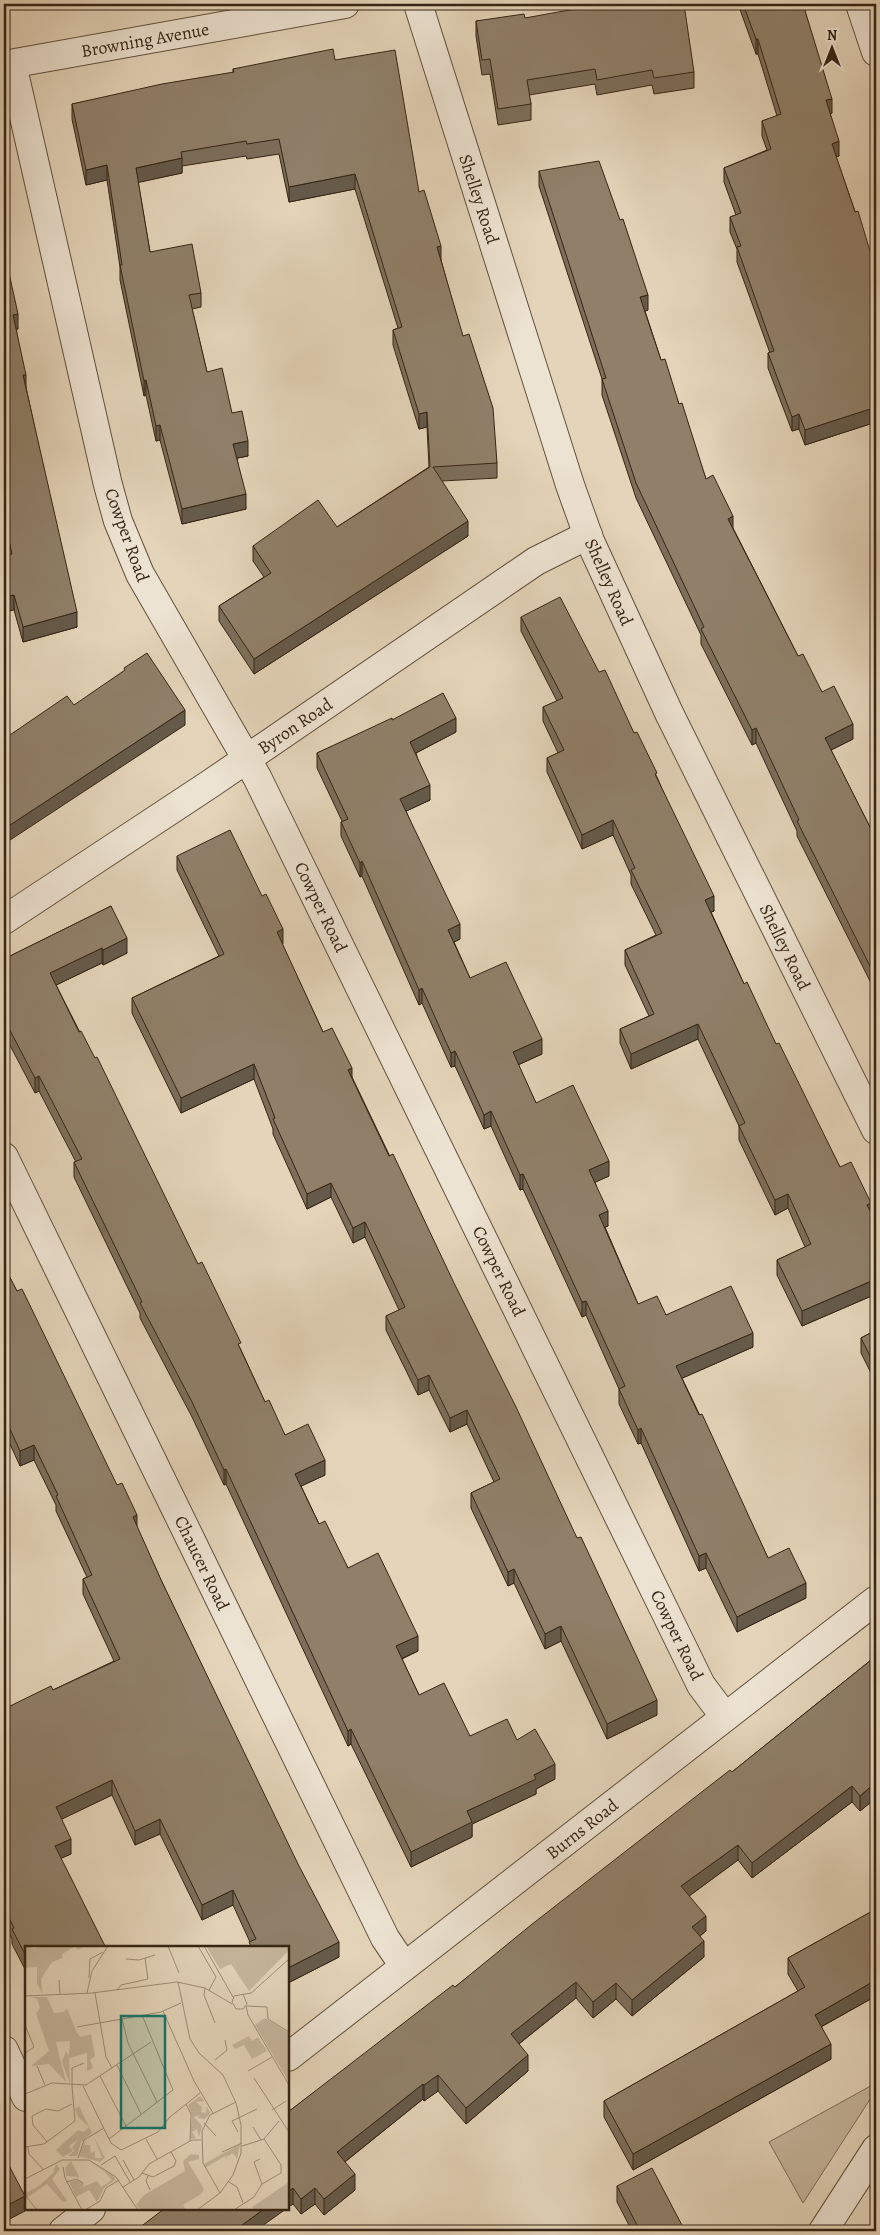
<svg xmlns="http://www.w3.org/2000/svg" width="880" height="2235" font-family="Alegreya,serif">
<rect width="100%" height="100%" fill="#e4d4b9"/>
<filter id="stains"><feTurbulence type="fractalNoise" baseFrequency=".004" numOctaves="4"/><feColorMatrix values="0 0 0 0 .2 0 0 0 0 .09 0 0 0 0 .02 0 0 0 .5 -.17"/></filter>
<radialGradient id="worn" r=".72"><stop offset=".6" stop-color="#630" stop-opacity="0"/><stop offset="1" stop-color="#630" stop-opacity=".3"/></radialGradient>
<polygon fill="#c6b69d" stroke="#7e6e58" points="876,2083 876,2090 803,2203 769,2142"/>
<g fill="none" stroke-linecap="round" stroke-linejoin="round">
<g stroke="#61513d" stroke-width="30">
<g id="street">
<polyline points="418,4 570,485 590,541 669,713 876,1130"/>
<polyline points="860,4 876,52"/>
<polyline points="12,64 108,485 118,521 140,574 257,777 701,1685 725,1717"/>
<polyline points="4,65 345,4"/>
<polyline points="4,920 210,784 536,561 588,535"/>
<polyline points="4,1157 385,1938 404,1966"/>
<polyline points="4,2050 26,2097"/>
<polyline points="288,2057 876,1600"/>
<polyline points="63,2231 91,2209"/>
<polyline points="823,2231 876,2149"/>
</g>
</g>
<use href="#street" stroke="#ede3d2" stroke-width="28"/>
</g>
<g fill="#7c6e5b" stroke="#352514">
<polygon points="738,4 803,4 832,113 830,114 839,156 836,157 876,271 876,442 870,424 805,445 799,429 792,431 768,368 768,353 770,353 737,262 737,249 730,232 730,217 736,215 724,182 724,168 767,150 762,136 762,121 777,116 758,54 756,54"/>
<polygon points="525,18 694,72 694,88 654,94 652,85 597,95 595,84 529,95 531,104 531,120 498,125 490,74 482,75 476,36 476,21"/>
<polygon points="335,60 419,192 441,260 497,463 497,478 442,481 468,536 254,674 219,621 219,606 264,577 253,561 253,546 337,527 429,467 427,427 419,429 393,345 393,330 398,328 355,189 289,202 279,154 247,159 246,156 182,166 182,173 138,182 150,252 201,293 201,307 192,309 207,372 232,413 248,456 237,458 246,509 182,524 160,440 156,441 146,395 144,396 120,280 120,267 107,180 86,185 72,119 72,104 233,73 233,69"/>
<polygon points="539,171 648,310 645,311 661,360 679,404 706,479 733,528 798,656 853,739 831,750 876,839 876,993 797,836 797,831 756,743 752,745 701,644 701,635 636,498 602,395 602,379 539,186"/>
<polygon points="4,252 18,329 16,329 26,387 77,627 23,642 14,610 9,555 4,532"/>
<polygon points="521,617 599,672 634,733 657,777 714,911 711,912 744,984 840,1167 871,1211 876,1222 876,1294 802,1326 777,1275 777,1260 805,1247 788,1208 775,1215 739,1140 739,1126 698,1039 631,1069 620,1043 620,1029 649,1016 625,965 625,950 656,935 631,884 631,875 613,835 582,849 547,772 547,758 558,753 543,721 543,707 557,701 521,631"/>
<polygon points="392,720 456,732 416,753 430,800 406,811 460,939 454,942 470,978 542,1054 518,1065 536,1103 609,1176 595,1182 608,1226 605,1227 638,1304 753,1347 682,1378 768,1558 806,1598 737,1632 706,1568 699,1571 641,1443 638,1444 619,1404 619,1389 586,1315 582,1317 523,1189 520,1190 491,1126 484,1129 455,1066 451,1067 422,1003 419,1005 362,876 360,877 341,836 341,822 342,821 317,768 317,753"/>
<polygon points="177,856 283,944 282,944 323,1032 352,1077 657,1715 607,1739 561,1641 545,1649 514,1583 508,1586 471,1508 471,1493 494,1482 467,1424 450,1432 429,1390 418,1395 386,1330 386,1316 399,1310 365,1237 353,1243 331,1197 307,1209 273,1134 273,1129 254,1079 181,1113 132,1013 132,998 219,956 177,870"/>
<polygon points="111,906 127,953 103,965 102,963 56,985 241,1350 265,1402 285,1435 325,1475 301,1486 319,1524 348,1568 418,1651 402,1659 419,1695 470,1736 517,1740 555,1779 536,1789 536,1794 472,1824 472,1837 411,1867 351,1744 348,1746 226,1484 224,1485 192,1417 140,1318 140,1313 74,1177 74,1162 76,1162 39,1091 35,1093 4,1034 4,959"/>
<polygon points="4,1266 137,1528 162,1582 339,1957 288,1983 288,1948 250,1942 233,1905 202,1920 160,1834 135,1845 112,1795 61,1819 71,1854 61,1858 26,1948 26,1971 12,1944 12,1939 4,1922 4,1709 53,1690 114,1661 83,1594 83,1579 87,1577 56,1511 56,1505 34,1460 20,1466 4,1431"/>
<polygon points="876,1330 876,1383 861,1353 861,1338"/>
<polygon points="876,1444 876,1467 873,1461 873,1445"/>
<polygon points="876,1656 876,1798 860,1811 852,1802 752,1878 738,1860 689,1896 706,1931 700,1936 704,1957 632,2016 616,1999 593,2018 576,1998 519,2044 528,2071 466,2124 438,2091 424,2101 423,2099 345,2162 355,2190 324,2215 315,2204 301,2214 293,2204 288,2207 288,2112 455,1987 732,1772"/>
<polygon points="876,1909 876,1996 821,2027 831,2059 633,2170 604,2117 604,2101 798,1991 788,1974 788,1958"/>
<polygon points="617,2186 685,2231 632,2231 617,2202"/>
</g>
<g fill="#655a4a" stroke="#352514">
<rect x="756" y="39" width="2" height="15"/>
<polygon points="832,99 832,113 826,115 826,100"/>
<polygon points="839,141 839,156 832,158 832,144"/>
<polygon points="182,158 182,173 136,183 136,168"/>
<polygon points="107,165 107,180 86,185 86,170"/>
<polygon points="355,174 355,189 289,202 289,187"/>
<polygon points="441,246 441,261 437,247"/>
<polygon points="648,295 648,310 640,313 640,297"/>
<polygon points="18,314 18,329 13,330 13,315"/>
<polygon points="23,375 26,375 26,390"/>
<polygon points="146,380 146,395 144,396 144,381"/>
<polygon points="870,409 870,424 805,445 805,430"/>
<polygon points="427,412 427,427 419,429 419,414"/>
<polygon points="799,414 799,429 792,431 792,417"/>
<polygon points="160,425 160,440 156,441 156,426"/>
<polygon points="248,441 248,456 233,459 233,444"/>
<polygon points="246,494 246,509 182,524 182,509"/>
<polygon points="733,516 733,531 728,519"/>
<polygon points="468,521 468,536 254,674 254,659"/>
<polygon points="14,595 14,610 4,612 4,597"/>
<polygon points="77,612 77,627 23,642 23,627"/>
<polygon points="185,710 185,725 4,844 4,829"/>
<polygon points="456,718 456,732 410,756 410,742"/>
<polygon points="853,724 853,739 825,753 825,738"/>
<polygon points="756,728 756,743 752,745 752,730"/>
<polygon points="430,785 430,800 400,814 400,799"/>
<polygon points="613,820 613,835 582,849 582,835"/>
<polygon points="362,861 362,876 360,877 360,863"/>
<polygon points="714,896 714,911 705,915 705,900"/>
<polygon points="460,924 460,939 448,945 448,930"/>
<polygon points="283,929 283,944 277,947 277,932"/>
<polygon points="127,938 127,953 103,965 103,950"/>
<polygon points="102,948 102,963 50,988 50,973"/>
<polygon points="422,988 422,1003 419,1005 419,990"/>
<polygon points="698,1024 698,1039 631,1069 631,1054"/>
<polygon points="542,1039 542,1054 513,1067 513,1052"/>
<polygon points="455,1051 455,1066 451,1067 451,1053"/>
<polygon points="254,1064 254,1079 181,1113 181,1098"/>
<polygon points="352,1068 352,1083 348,1070"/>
<polygon points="39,1076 39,1091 35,1093 35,1078"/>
<polygon points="491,1111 491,1126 484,1129 484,1115"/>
<polygon points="609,1161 609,1176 589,1185 589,1170"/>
<polygon points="523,1174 523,1189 520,1190 520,1175"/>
<polygon points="331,1183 331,1197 307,1209 307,1194"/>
<polygon points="788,1194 788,1208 775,1215 775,1200"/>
<polygon points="871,1203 871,1218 867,1205"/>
<polygon points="608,1211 608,1226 599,1230 599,1215"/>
<polygon points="365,1222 365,1237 353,1243 353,1228"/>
<polygon points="876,1279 876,1294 802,1326 802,1311"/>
<polygon points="586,1301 586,1315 582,1317 582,1302"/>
<polygon points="753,1333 753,1347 676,1381 676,1366"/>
<polygon points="429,1375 429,1390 418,1395 418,1380"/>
<polygon points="467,1410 467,1424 450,1432 450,1418"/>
<polygon points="641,1428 641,1443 638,1444 638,1430"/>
<polygon points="34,1445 34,1460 20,1466 20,1451"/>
<polygon points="325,1460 325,1475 295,1489 295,1474"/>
<polygon points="226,1469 226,1484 224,1485 224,1470"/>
<polygon points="137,1515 137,1530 133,1517"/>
<polygon points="706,1553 706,1568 699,1571 699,1556"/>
<polygon points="514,1569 514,1583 508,1586 508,1572"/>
<polygon points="806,1583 806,1598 737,1632 737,1617"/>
<polygon points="561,1626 561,1641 545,1649 545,1634"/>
<polygon points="418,1636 418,1651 396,1661 396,1646"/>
<polygon points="657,1700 657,1715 607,1739 607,1724"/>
<polygon points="351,1729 351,1744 348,1746 348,1731"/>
<polygon points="555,1764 555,1779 536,1789 536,1794 472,1824 472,1837 411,1867 411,1852 467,1811"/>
<polygon points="112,1780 112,1795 56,1822 56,1807"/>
<polygon points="876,1782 876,1798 860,1811 860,1796"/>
<polygon points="852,1786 852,1802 752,1878 752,1863"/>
<polygon points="160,1819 160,1834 135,1845 135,1831"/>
<polygon points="71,1839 71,1854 55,1861 55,1846"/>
<polygon points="738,1845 738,1860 681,1902 681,1886"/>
<polygon points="233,1890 233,1905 202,1920 202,1905"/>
<polygon points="706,1916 706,1931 692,1942 692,1927"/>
<polygon points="704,1941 704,1957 632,2016 632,2000"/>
<polygon points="339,1942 339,1957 288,1983 288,1968"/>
<polygon points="876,1980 876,1996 815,2030 815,2015"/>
<polygon points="576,1982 576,1998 511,2050 511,2034"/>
<polygon points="616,1983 616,1999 593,2018 593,2002"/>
<polygon points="831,2044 831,2059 633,2170 633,2154"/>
<polygon points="528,2055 528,2071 466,2124 466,2108"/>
<polygon points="438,2075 438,2091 424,2101 424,2085"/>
<polygon points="423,2084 423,2099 337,2168 337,2152"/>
<polygon points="5,2150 5,2165 4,2166 4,2151"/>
<polygon points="355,2174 355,2190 324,2215 324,2199"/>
<polygon points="293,2188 293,2204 288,2207 288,2192"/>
<polygon points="315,2188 315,2204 301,2214 301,2199"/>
<polygon points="25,2196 25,2211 4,2222 4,2207"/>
<polygon points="264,2209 286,2209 255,2231 234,2231"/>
</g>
<g fill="#90806a" stroke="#352514">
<polygon points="603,4 684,4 694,72 654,78 652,70 597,80 595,69 527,80 531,104 498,109 490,59 482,60 476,21 524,14 525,18"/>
<polygon points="743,4 803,4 832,99 826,100 839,141 832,144 855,212 858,211 876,271 876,427 870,409 805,430 799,414 792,417 768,353 774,351 737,247 741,246 730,217 741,213 724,168 771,149 762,121 781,114 758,39 756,39"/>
<polygon points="333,49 335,60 395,50 419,192 424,190 441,246 437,247 463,336 469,334 493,408 497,463 433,467 468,521 254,659 219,606 271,573 253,546 318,500 337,527 430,467 427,412 419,414 393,330 402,327 355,174 289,187 279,139 247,144 246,141 181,152 182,158 136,168 150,252 192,244 201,293 189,295 207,372 222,368 232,413 242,411 248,441 233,444 246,494 182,509 160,425 156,426 146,380 144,381 120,265 122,265 107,165 86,170 72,104 162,84 234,72 233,69"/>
<polygon points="599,161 620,220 623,219 648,295 640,297 661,360 665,359 679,404 682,403 706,479 713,475 733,516 728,519 798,656 803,654 822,692 834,686 853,724 825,738 876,839 876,978 797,821 799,820 756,728 752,730 701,629 704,627 636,483 602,379 606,378 539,171"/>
<polygon points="4,252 7,274 9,273 18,314 13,315 26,375 23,375 77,612 23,627 14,595 4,597 4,556 12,554 4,517"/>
<polygon points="560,597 599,672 605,670 634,733 637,732 657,773 655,774 714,896 705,900 744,984 747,982 776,1044 779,1043 840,1167 851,1162 871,1203 867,1205 876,1222 876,1279 802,1311 777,1260 811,1244 788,1194 775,1200 739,1126 745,1123 698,1024 631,1054 620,1029 654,1014 625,950 662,933 631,870 635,868 613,820 582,835 547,758 564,750 543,707 563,698 521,617"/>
<polygon points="147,653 185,710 4,829 4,739 67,696 74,705 125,670 124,668"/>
<polygon points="443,693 456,718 410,742 430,785 400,799 460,924 448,930 470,978 506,962 542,1039 513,1052 536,1103 573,1085 609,1161 589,1170 608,1211 599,1215 638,1304 657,1296 666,1315 731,1286 753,1333 676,1366 699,1415 702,1414 768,1558 789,1548 806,1583 737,1617 706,1553 699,1556 641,1428 638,1430 619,1389 625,1386 586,1301 582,1302 523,1174 520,1175 491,1111 484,1115 455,1051 451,1053 422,988 419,990 362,861 360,863 341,822 348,819 317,753 392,718 392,720"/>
<polygon points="230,830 262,896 266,894 283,929 277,932 323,1032 332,1028 352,1068 348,1070 389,1156 393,1154 454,1283 516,1407 577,1538 581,1537 657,1700 607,1724 561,1626 545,1634 514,1569 508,1572 471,1493 500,1479 467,1410 450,1418 429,1375 418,1380 386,1316 405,1307 365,1222 353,1228 331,1183 307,1194 273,1119 275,1118 254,1064 181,1098 132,998 224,954 177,856"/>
<polygon points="111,906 127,938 103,950 102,948 50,973 79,1032 81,1031 95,1058 97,1057 198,1264 202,1262 241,1343 238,1344 265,1402 269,1400 285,1435 308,1424 325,1460 295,1474 319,1524 325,1521 348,1568 378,1553 418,1636 396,1646 419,1695 444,1683 470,1736 507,1719 517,1740 535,1729 555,1764 534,1775 536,1779 467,1811 472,1822 411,1852 351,1729 348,1731 226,1469 224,1470 192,1402 140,1303 142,1302 74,1162 82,1159 39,1076 35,1078 4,1019 4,959"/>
<polygon points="4,1266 17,1291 22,1289 117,1485 122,1483 137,1515 133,1517 162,1582 298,1864 339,1942 288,1968 288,1948 252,1948 249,1942 256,1939 233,1890 202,1905 160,1819 135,1831 112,1780 56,1807 71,1839 55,1846 106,1948 26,1948 26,1956 12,1929 14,1928 4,1907 4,1709 51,1686 53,1690 120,1659 83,1579 92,1575 56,1496 58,1495 34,1445 20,1451 4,1416"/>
<polygon points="876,1330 876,1368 861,1338"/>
<polygon points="876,1444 876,1452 873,1445"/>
<polygon points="876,1656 876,1782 860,1796 852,1786 752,1863 738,1845 681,1886 706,1916 692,1927 704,1941 632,2000 616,1983 593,2002 576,1982 511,2034 528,2055 466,2108 438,2075 424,2085 423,2084 337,2152 355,2174 324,2199 315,2188 301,2199 293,2188 288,2192 288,2112 453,1985 455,1987 531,1925 730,1770 732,1772"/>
<polygon points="876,1909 876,1980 815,2015 831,2044 633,2154 604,2101 805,1987 788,1958"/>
<polygon points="4,2156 25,2196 4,2207"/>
<polygon points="652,2168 685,2231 640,2231 617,2186"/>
<polygon points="164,2209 264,2209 234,2231 135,2231"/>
</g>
<g text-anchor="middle" stroke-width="4" stroke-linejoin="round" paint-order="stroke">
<g font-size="18" fill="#352514" stroke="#ede3d2">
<text transform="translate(145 40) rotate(-10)" y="6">Browning Avenue</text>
<text transform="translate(479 199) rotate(72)" y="6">Shelley Road</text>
<text transform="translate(127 535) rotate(70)" y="6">Cowper Road</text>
<text transform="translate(609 582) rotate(66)" y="6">Shelley Road</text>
<text transform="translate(295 726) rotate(-34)" y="6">Byron Road</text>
<text transform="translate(321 907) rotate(64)" y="6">Cowper Road</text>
<text transform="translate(785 947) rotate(64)" y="6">Shelley Road</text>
<text transform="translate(499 1271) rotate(64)" y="6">Cowper Road</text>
<text transform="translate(202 1563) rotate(64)" y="6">Chaucer Road</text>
<text transform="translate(677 1635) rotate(64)" y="6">Cowper Road</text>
<text transform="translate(582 1829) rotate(-38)" y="6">Burns Road</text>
</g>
</g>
<g transform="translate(25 1946)">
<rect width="264" height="264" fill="#e4d4b9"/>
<path d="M7,0L8,3L16,0H60L52,4L51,0L37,8L38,12L27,16L16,33L17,48L12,37V21L0,22V1ZM181,0H264V4L224,45L206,18L195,23ZM6,51H22L29,67L39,66L42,62L52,87L56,91L66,88L70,110L65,114L68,122L62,125V107L44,112L45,138L37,116L41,105L44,110L45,95L31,96L41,136L24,118L6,120L24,105L11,67L15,62L12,53ZM240,72L264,87V136L230,79ZM224,90L227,95L233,91L242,105L227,113L219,99L210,103L207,99ZM175,150L179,155L171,156L177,161L176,166L181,167L182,160L185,167L180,173L173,172L174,169L169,171L177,180L174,191L172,183L167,186L171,192L165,193L167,169L163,159ZM54,160L67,187L56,196L52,210H43L49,205L47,202L53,193L44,200L48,205L38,211L31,204L53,184L59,186L64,181L53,171L50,163ZM69,191L80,212L75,216L54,210L59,197L61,195L60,199H65L66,207L70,205V212H77ZM215,198L212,213L208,207L201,211L202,216L200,210L180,222L179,218ZM166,208L174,209V213L163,216L179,243L176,248L158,259L161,264H116L111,259L119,249L160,225L158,215ZM46,215L54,230V231L41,230L40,222ZM63,215L86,228L91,233L79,242L72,256L64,244L51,251L44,236L53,234L59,237L58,241L72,235L76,241L87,234L79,225ZM31,218L35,223L27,233L42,255L38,256L22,238L0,253V243L3,246L15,239L28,227ZM264,236V264H228L227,261Z" fill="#c6b69d"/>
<path fill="none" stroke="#9e8e77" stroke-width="1" d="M143,0L154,27M173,0L191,31L184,44M179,0L208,51M101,13L114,14L130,9M64,32L65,13L78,6M34,34L35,49M153,36L165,93L174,107L198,129L211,157L216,179V207L208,229L195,247L172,264M180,42L179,49L190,77M92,44L96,39L123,33L120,12M62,47L67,25L83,0M70,47L81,111L87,122M218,48L222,58L218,63H211L207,56L209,50L226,47M225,48L264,13M0,50L67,47L152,36L180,42L207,58M221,60L223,69L264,139M222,60L242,61L243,73L264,86M138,65L169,135L188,167M97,73L103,97L132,156M0,79L9,101L0,107M52,81L136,66L156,57M190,114L202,104L200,94M92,119L116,168M12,120L20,139M223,125L247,111M75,130L101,180M229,132L264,186M47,140V122L59,117M58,140L86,197L96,204L133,186L145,171L175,147M0,148L27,137L61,139L126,96M161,158L166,168L165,195M247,164L261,155M179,177L191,190M228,181L236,194M213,186L207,175L232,163M84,193L148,144L117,69M121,193L132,213M22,196L8,179L7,170L21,163L33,165L47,158M217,200L239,193L254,175M0,201L19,198L50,175L47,140M3,201L4,208L18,223M197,206L217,197M53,212L59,194L79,182M235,213L229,216L237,238M98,214L109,234M76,219L90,210L105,236M38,221L40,232L57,264M117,227L128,231L149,220L151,215L146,206M123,230L121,235L125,244M0,233L37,214H64L91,231L113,264M41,236L52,233L58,237M204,236L212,241L218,257M98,241L114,231L124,218L167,194H176M195,247L178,217L177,185L185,169L211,156M0,249L12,264M60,264L75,255L81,242L94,234M209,264L229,251L237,238L256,227V219L239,193"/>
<path fill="#0f766e" fill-opacity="0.15" stroke="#0f766e" stroke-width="2.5" d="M96,70H140V182H96Z"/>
<rect width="264" height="264" fill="none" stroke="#352514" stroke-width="2.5"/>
</g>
<rect width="880" height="2235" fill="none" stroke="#e4d4b9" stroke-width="20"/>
<rect x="5" y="5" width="870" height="2225" fill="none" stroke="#352514" stroke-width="2.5"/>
<rect x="10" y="10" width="860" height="2215" fill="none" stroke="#352514"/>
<g transform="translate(832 48)" stroke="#ede3d2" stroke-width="4" paint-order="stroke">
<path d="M0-4L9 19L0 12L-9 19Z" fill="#352514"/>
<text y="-8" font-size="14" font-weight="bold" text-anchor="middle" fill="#352514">N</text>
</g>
<rect width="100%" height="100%" filter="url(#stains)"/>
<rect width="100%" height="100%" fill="url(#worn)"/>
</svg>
